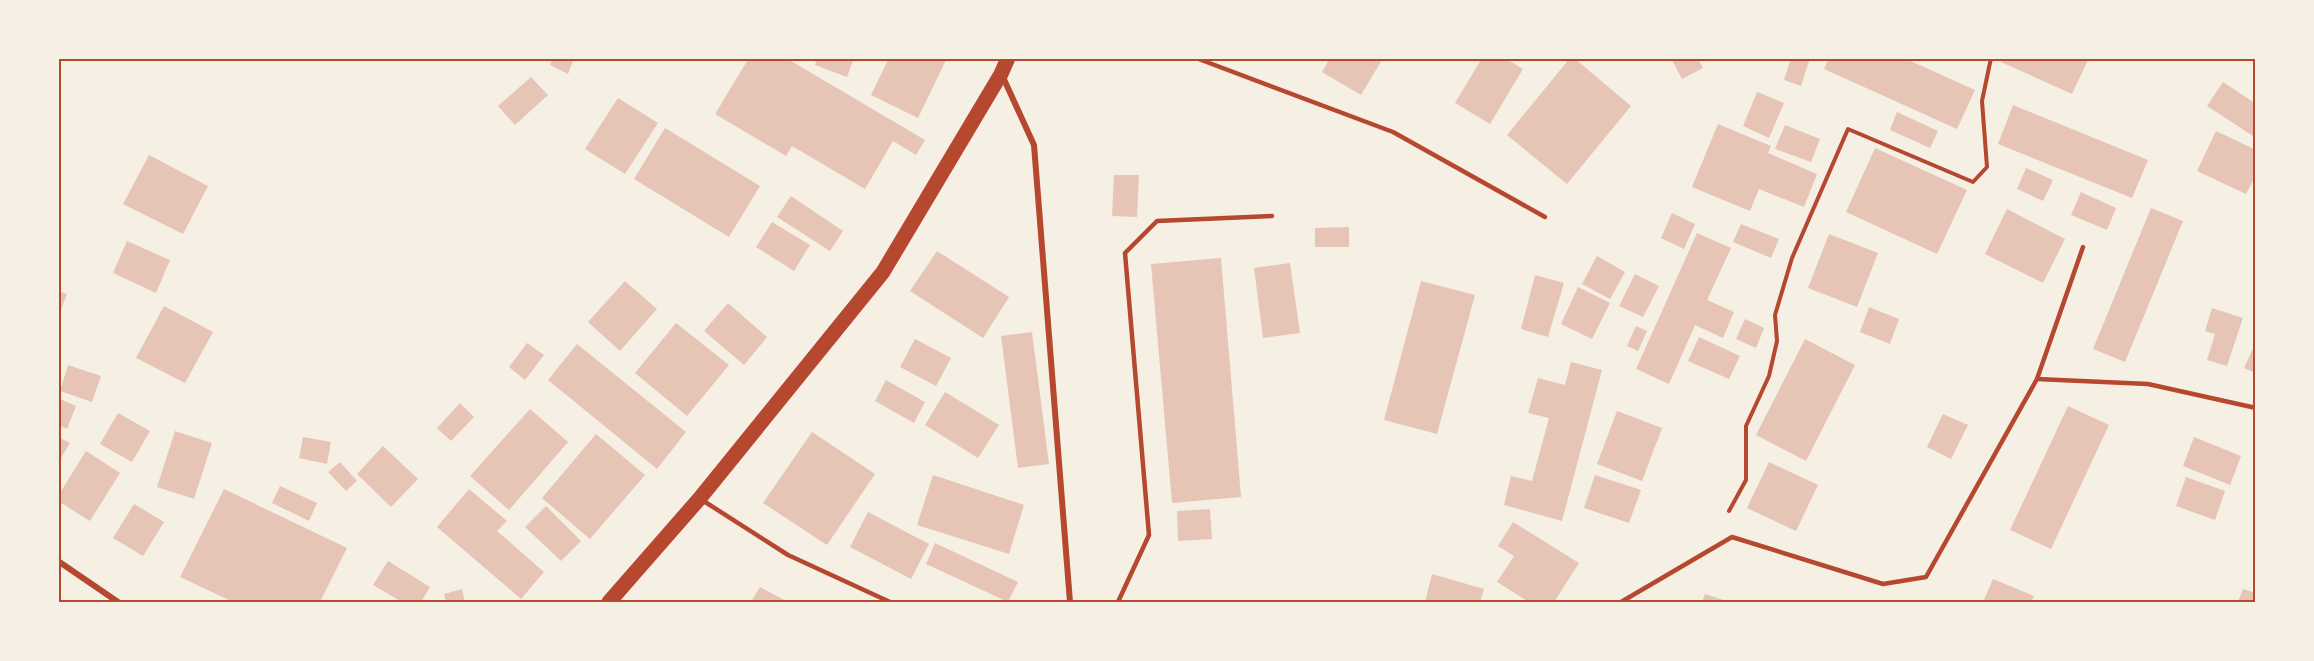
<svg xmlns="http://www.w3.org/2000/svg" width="2314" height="661" font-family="'Noto Sans',sans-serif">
<rect width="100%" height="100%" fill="#f6efe4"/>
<g fill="#e6c5b7">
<polygon points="553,58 574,58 568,74 550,65"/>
<polygon points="749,58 786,58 925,140 916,155 893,141 865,189 792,146 786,156 715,114"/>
<polygon points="817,58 854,58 847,77 815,65"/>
<polygon points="889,58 947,58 918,118 871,95"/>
<polygon points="1330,58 1383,58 1361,95 1322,72"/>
<polygon points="1482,58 1505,58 1523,69 1490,124 1455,103"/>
<polygon points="1570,58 1574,58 1631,106 1567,184 1507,135"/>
<polygon points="1671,58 1698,58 1703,68 1682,79"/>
<polygon points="1791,58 1810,58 1801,86 1784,80"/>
<polygon points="1829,58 1904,58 1975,90 1957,129 1824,69"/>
<polygon points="2003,58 2089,58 2072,94 2001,62"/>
<polygon points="531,77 548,95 515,125 498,106"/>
<polygon points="2223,82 2256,104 2256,138 2207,106"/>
<polygon points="1757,92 1784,103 1769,138 1743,126"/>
<polygon points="618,98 658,123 625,174 585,149"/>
<polygon points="2013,105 2148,160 2132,198 1998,144"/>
<polygon points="1897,112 1938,131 1930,148 1890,130"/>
<polygon points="1718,124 1771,146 1768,153 1817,174 1804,207 1759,189 1750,211 1692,187"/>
<polygon points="1785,125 1820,139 1811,162 1775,149"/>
<polygon points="665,128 760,186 729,237 634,179"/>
<polygon points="2216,131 2256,150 2256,175 2246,194 2197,171"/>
<polygon points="1875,148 1967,190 1937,254 1846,212"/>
<polygon points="149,155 208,186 183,234 123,204"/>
<polygon points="2026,168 2053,180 2043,201 2017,189"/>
<polygon points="1114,175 1139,175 1137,217 1112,216"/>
<polygon points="2081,192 2116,208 2107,230 2071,215"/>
<polygon points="791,196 843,231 830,251 777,217"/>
<polygon points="2151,208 2183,221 2125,362 2093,349"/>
<polygon points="2007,209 2065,239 2043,283 1985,254"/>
<polygon points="1672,213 1695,224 1684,249 1661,238"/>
<polygon points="772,222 810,245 794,271 756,247"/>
<polygon points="1741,224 1779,239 1771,258 1733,242"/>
<polygon points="1349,227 1349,247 1315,247 1315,228"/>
<polygon points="1697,233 1731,248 1707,300 1734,312 1723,338 1695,325 1669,384 1636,369"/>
<polygon points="1829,234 1878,253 1857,307 1808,288"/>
<polygon points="127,241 170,260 156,293 113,273"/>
<polygon points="937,251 1009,297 983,338 910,291"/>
<polygon points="1597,256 1625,272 1610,299 1582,284"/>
<polygon points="1221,258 1241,497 1172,503 1151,264"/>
<polygon points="1290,263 1300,333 1263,338 1254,268"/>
<polygon points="1635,274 1659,286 1643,317 1619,306"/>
<polygon points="1535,275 1564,283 1548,337 1521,329"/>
<polygon points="625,281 657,309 620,351 588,322"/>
<polygon points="1421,281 1475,295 1437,434 1384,420"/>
<polygon points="1578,287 1610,303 1592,339 1561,324"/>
<polygon points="58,291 67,294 59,314 58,314"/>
<polygon points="728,303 767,337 744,365 704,331"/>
<polygon points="164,306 213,332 185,383 136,358"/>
<polygon points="1869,307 1899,319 1890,344 1860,332"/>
<polygon points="2212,308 2243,318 2227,366 2207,360 2215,334 2205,331"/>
<polygon points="1745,319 1764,328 1756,348 1736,339"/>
<polygon points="676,323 729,365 687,416 635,373"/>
<polygon points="1636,326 1647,331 1638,351 1627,346"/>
<polygon points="1032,332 1049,464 1018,468 1001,336"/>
<polygon points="1699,337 1740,356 1729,379 1688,361"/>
<polygon points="915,339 951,358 936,386 900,367"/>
<polygon points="1805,339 1855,365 1806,461 1756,435"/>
<polygon points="2256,342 2256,373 2244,368"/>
<polygon points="527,343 544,355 525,380 509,367"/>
<polygon points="577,344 686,432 657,469 548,380"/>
<polygon points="1571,362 1602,370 1562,521 1504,505 1511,476 1532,481 1549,418 1528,413 1538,378 1565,385"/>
<polygon points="68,365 101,376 92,402 60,391"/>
<polygon points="886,380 925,402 914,423 875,401"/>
<polygon points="945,392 999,425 978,458 925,425"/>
<polygon points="58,398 76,406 67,429 58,425"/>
<polygon points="460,403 474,417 451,441 437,428"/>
<polygon points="2068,406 2109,425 2051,549 2010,530"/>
<polygon points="530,409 568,442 509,510 470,476"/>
<polygon points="1617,411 1662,428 1642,481 1597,464"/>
<polygon points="118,413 150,431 132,462 100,444"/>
<polygon points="1943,414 1968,425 1951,459 1927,447"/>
<polygon points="175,431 212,443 194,499 157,487"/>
<polygon points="812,432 875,474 827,545 763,503"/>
<polygon points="596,434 645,475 590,539 542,498"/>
<polygon points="58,437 70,443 58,463"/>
<polygon points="303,437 331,442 327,464 299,458"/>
<polygon points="2194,437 2241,456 2230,485 2183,466"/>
<polygon points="383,446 418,479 391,507 357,474"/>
<polygon points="86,451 120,473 90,521 58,501 58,496"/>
<polygon points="340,462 357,481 346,491 328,472"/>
<polygon points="1769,462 1818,485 1796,531 1747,508"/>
<polygon points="933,475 1024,505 1009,554 917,525"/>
<polygon points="1595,475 1641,490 1629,523 1584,508"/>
<polygon points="2186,477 2225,491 2215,520 2176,506"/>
<polygon points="280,486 317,503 309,521 272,503"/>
<polygon points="224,489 347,548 320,602 233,602 180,577"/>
<polygon points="469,489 507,521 497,531 544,572 521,599 437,527"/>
<polygon points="134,504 164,522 143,556 113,538"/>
<polygon points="546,506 581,541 561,561 525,527"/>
<polygon points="1210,509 1212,539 1178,541 1177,511"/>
<polygon points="868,512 929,544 911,579 850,547"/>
<polygon points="1513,522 1579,563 1554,602 1529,602 1497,582 1514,556 1498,546"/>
<polygon points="935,543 1018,582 1008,602 926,564"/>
<polygon points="388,561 430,587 421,602 402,602 373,585"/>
<polygon points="1432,574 1484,589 1480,602 1425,602"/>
<polygon points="1993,579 2034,596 2031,602 1983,602"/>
<polygon points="760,587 788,602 751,602"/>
<polygon points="462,589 465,602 446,602 444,594"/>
<polygon points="2243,589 2256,593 2256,602 2238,602"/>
<polygon points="1705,594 1730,602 1702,602"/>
</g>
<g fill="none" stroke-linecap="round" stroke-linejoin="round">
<polyline stroke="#b5482f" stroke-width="4" points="1729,511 1746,480 1746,426 1769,376 1777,341 1775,315 1792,258 1848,129 1973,182 1987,167 1982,101 1991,58"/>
<g stroke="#b5482f" stroke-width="4.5">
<polyline points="1196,58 1393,132 1545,217"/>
<polyline points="2037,379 2148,384 2256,408"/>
<polyline points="702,500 788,555 890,602"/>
<polyline points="1118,602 1149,535 1125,253 1157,221 1272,216"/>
<polyline points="1621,602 1732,537 1883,584 1926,577 2037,379 2083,247"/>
</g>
<g stroke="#b5482f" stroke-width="6">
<polyline points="1002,75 1034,145 1070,602"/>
<polyline points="58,561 118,602"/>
</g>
<polyline stroke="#b5482f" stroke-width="15" points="609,602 700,498 883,272 1001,74 1008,58"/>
</g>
<rect width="2314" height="661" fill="none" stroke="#f6efe4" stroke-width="120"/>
<rect x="60" y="60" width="2194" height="541" fill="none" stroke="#b5482f" stroke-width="2"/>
</svg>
